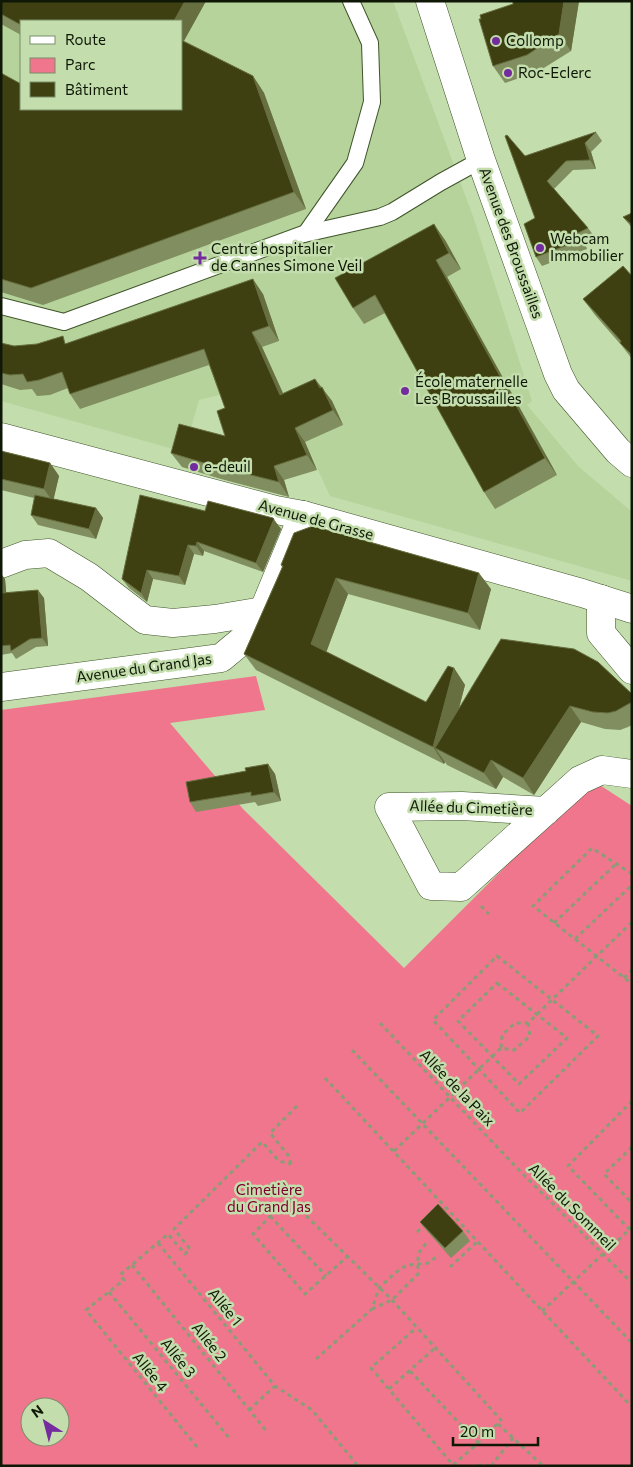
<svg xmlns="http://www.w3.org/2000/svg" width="633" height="1467" font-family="Commissioner,sans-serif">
<rect width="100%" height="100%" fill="#c3ddac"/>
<path fill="#b6d39c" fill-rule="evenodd" d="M1,1H393L474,219L532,401L527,405L578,466L632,512V581L330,496L277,381L199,400L184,452L1,401ZM21,21H181V109H21Z"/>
<path fill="#ef768c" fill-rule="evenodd" d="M256,676L265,710L170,723L243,809L404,968L592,780L632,806V1466H1V710ZM30,1407H60V1437H30Z"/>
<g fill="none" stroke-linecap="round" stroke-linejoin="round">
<g stroke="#3f5429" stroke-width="18">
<g id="lane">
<polyline points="304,234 380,217 392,212 441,182 481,160"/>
<polyline points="1,306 64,322 306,233 355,163 372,102 370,43 351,1"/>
</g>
</g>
<g stroke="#3f5429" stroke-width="29">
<g id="street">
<polyline points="1,564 25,555 49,553 89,577 145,620 173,623 215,619 264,611"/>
<polyline points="601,599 601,633 632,670"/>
<polyline points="1,687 221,658 256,629 303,515"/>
<polyline points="546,811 462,806 389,807 431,886 461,887 580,780 602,770 632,774"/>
</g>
</g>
<g stroke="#3f5429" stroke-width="29">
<g id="secondary">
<polyline points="430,1 481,160 558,374 566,390 618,451 632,463"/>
<polyline points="1,437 276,510 303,515 582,593 632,609"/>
</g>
</g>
<g stroke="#899e77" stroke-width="3" stroke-dasharray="4 4" stroke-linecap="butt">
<polyline points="632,874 592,848 533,906 632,984"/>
<polyline points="481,906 489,914"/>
<polyline points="554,923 616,864"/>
<polyline points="575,939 632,885"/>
<polygon points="497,956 598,1036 520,1113 433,1020"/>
<polyline points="624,978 632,970"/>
<polygon points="497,983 567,1038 519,1084 458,1021"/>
<polyline points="380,1023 517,1168 632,1283"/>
<polyline points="528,1023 530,1036 514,1050 501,1048 502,1035 515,1023 528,1023 632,922"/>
<polyline points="352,1050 632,1343"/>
<polyline points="325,1078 631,1406"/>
<polyline points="632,1101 568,1166 632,1232"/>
<polyline points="632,1147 604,1174 632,1203"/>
<polyline points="394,1151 501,1048"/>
<polyline points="291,1164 288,1155 270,1133 297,1106"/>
<polyline points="271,1183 288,1198 392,1300 501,1420 476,1445 453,1465 371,1368 416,1328"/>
<polyline points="288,1198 253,1234 305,1294 347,1257"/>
<polyline points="270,1216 326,1276"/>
<polyline points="417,1232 426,1224"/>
<polyline points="158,1243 275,1386 312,1410 358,1466"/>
<polyline points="132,1265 268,1433"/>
<polyline points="450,1267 478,1241"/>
<polyline points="109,1292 230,1439"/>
<polyline points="372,1309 392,1300 418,1274 418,1254 427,1242"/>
<polyline points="542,1311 632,1227"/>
<polyline points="316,1359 372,1309 379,1288 395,1273 407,1265 428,1263 439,1255"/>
<polyline points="410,1371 478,1443"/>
<polyline points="389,1389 435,1348"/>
<polyline points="249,1410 275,1386"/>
<polyline points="498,1424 543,1466"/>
<polyline points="197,1447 86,1310 124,1280 120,1275 168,1234 185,1254 190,1249 174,1229 262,1142 279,1161 291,1164"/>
<polyline points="478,1466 480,1465 491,1466"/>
<polyline points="491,1466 513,1438"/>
</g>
<use href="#lane" stroke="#fff" stroke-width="16"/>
<use href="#street" stroke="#fff" stroke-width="28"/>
<use href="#secondary" stroke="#fff" stroke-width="28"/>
</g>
<g fill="#818e5f">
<polygon points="1,1 206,1 184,41 253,76 264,93 306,209 43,305 1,292 1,73 21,109 181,109 21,21 21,35 1,24"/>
<polygon points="579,1 571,51 539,71 505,83 493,66 481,19 513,4"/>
<polygon points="596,132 602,141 591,152 596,169 573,170 554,189 588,228 594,236 584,242 587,249 542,266 536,257 535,218 525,156"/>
<polygon points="632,213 632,228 623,217"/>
<polygon points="445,240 461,269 447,277 557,475 495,509 484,492 385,313 364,324 353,308"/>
<polygon points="632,276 632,359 622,346 595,315 583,299"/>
<polygon points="263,294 279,341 262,347 283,393 315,379 332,401 343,425 305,442 317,470 284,480 289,497 221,479 182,467 171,453 225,436 225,408 209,365 80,409 70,394 68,388 50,395 37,396 32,389 20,390 1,384 1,343 14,346 67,343"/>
<polygon points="1,451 50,463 59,476 53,499 96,508 103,518 96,539 38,525 31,515 34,498 1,490"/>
<polygon points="205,511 280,527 281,529 263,572 204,551 203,556 194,554 185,585 153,579 147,602 129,588 122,579"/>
<polygon points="281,565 491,589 480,630 348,594 326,652 426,702 454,668 465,685 459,708 632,694 632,725 628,727 620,730 605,729 581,722 534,795 503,777 496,789 447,765 445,762 444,764 256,670 244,654 282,567"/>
<polygon points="1,574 5,579 6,592 44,598 48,646 36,647 16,659 12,653 1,655"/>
<polygon points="268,764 275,774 281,801 258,806 255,802 196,812 190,802 246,771"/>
<polygon points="420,1222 463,1231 470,1241 451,1258 427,1231"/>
</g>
<g fill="#676f40">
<polygon points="185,1 206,1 181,46 181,21 174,21"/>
<polygon points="564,1 579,1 571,51 559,34"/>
<polygon points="253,76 264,93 306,209 294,192"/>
<polygon points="585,143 591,152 596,169 590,160"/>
<polygon points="434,224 445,240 461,269 449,253"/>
<polygon points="578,233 584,242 587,249 581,240"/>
<polygon points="436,260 447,277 557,475 545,458"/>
<polygon points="253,279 263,294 279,341 269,326"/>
<polygon points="252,332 262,347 290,409 280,395"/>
<polygon points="315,379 332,401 343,425 333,410"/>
<polygon points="295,428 305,442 317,470 307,455"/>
<polygon points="50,463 59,476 53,502 44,489"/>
<polygon points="274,466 284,480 289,497 279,482"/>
<polygon points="96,508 103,518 96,539 89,529"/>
<polygon points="273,518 281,529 263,572 256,563"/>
<polygon points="197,542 204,551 203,556 196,546"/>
<polygon points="188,545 194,554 185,585 179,576"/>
<polygon points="147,570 153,579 147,602 141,593"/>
<polygon points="479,573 491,589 480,630 468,613"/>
<polygon points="1,574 5,579 7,601 2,593"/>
<polygon points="336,578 348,594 323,661 311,644"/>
<polygon points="38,590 44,598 48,646 42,638"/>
<polygon points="454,668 465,685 447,754 435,748 445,762 444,764 433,747"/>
<polygon points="570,706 581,722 534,795 523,778"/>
<polygon points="491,760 503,777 496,789 484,773"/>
<polygon points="268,764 275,774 281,801 274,792"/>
</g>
<g fill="#3f4012" stroke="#676f40">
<polygon points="1,1 185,1 174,21 21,21 21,25 1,14"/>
<polygon points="513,1 564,1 559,34 527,55 493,66 479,19 481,19 480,15 513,4"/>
<polygon points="181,40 253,76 294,192 31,288 1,279 1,73 21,84 21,109 181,109"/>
<polygon points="596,132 585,143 590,160 566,161 547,181 588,228 578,233 581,240 536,257 524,224 535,218 505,136 507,135 525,156"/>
<polygon points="632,213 632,225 623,217"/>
<polygon points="434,224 449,253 436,260 545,458 484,492 375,295 353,308 335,278"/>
<polygon points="623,266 632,276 632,355 620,343 621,341 583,299"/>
<polygon points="253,279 269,326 252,332 280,395 315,379 320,388 322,387 333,410 295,428 307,455 274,466 279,482 211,465 171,453 179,424 225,436 217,411 225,408 204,349 70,394 62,372 39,380 27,382 23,374 10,375 1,373 1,343 14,346 37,344 63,336 65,344"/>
<polygon points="1,451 50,463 44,489 1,479"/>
<polygon points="35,495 96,508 89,529 31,515"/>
<polygon points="140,495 205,511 208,501 273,518 274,519 256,563 197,542 196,546 188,545 179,576 147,570 141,593 122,579"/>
<polygon points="313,526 479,573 468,613 336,578 311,644 426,702 448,666 454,668 433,747 244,654 283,566 281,565 294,533"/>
<polygon points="1,590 2,593 38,590 42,638 30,639 11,651 10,645 1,646"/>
<polygon points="501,639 574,649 598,662 632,694 632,702 616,711 608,713 593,712 570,706 523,778 491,760 484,773 435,748"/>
<polygon points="268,764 274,792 251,796 251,792 190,802 186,782 246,771 245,768"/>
<polygon points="438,1204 463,1231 445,1248 420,1222"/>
</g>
<g fill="#742b9e" stroke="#c3ddac" stroke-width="2">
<circle cx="496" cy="41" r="5"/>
<circle cx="508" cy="73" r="5"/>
<circle cx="540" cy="248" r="5"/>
<path d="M197.5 250.5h5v5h5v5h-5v5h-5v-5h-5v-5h5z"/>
<circle cx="405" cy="391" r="5"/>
<circle cx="194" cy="467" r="5"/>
</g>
<g text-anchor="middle" stroke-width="5" stroke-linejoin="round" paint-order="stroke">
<g font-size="15" fill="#0f1807" stroke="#c3ddac" text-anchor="start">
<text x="506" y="46">Collomp</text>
<text x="518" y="78">Roc-Eclerc</text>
<text x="550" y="244">Webcam<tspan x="550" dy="17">Immobilier</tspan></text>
<text x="211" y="254">Centre hospitalier<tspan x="211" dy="17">de Cannes Simone Veil</tspan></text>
<text x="415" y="387">École maternelle<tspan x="415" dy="17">Les Broussailles</tspan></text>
<text x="204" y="472">e-deuil</text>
</g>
<g font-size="15" fill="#0f1807" stroke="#c3ddac">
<text transform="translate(511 243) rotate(70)" y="5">Avenue des Broussailles</text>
<text transform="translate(316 520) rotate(15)" y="5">Avenue de Grasse</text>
<text transform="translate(144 668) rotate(-8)" y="5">Avenue du Grand Jas</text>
<text transform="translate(471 808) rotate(2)" y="5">Allée du Cimetière</text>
<text transform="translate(457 1088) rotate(46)" y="5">Allée de la Paix</text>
<text transform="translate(572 1207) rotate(45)" y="5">Allée du Sommeil</text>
<text transform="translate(225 1307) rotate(51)" y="5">Allée 1</text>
<text transform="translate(209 1342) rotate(51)" y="5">Allée 2</text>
<text transform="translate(178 1358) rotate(51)" y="5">Allée 3</text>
<text transform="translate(150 1372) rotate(51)" y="5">Allée 4</text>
</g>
<g font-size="15" fill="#810030" stroke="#c3ddac">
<text x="269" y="1195">Cimetière<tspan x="269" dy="17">du Grand Jas</tspan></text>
</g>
</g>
<rect width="633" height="1467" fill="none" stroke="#0f1807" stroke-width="5"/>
<rect x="20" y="20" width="162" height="90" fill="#c3ddac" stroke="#7b8e6a"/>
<rect x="30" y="36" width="25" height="8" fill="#ffffff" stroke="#7b8e6a"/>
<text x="65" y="45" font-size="15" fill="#0f1807">Route</text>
<rect x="30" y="58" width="25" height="15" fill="#ef768c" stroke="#7b8e6a"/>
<text x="65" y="70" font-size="15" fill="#0f1807">Parc</text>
<rect x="30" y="82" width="25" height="15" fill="#3f4012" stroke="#7b8e6a"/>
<text x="65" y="95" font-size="15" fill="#0f1807">Bâtiment</text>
<g transform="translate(45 1422) rotate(324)"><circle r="24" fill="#c3ddac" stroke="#7b8e6a"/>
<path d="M0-4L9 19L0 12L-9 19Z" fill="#742b9e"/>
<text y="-8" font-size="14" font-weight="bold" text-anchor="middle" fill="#0f1807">N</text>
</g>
<path d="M453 1437v8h85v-8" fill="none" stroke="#0f1807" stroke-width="2.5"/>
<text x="460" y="1437" font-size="15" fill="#0f1807" stroke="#c3ddac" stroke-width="4" paint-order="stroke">20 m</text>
</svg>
